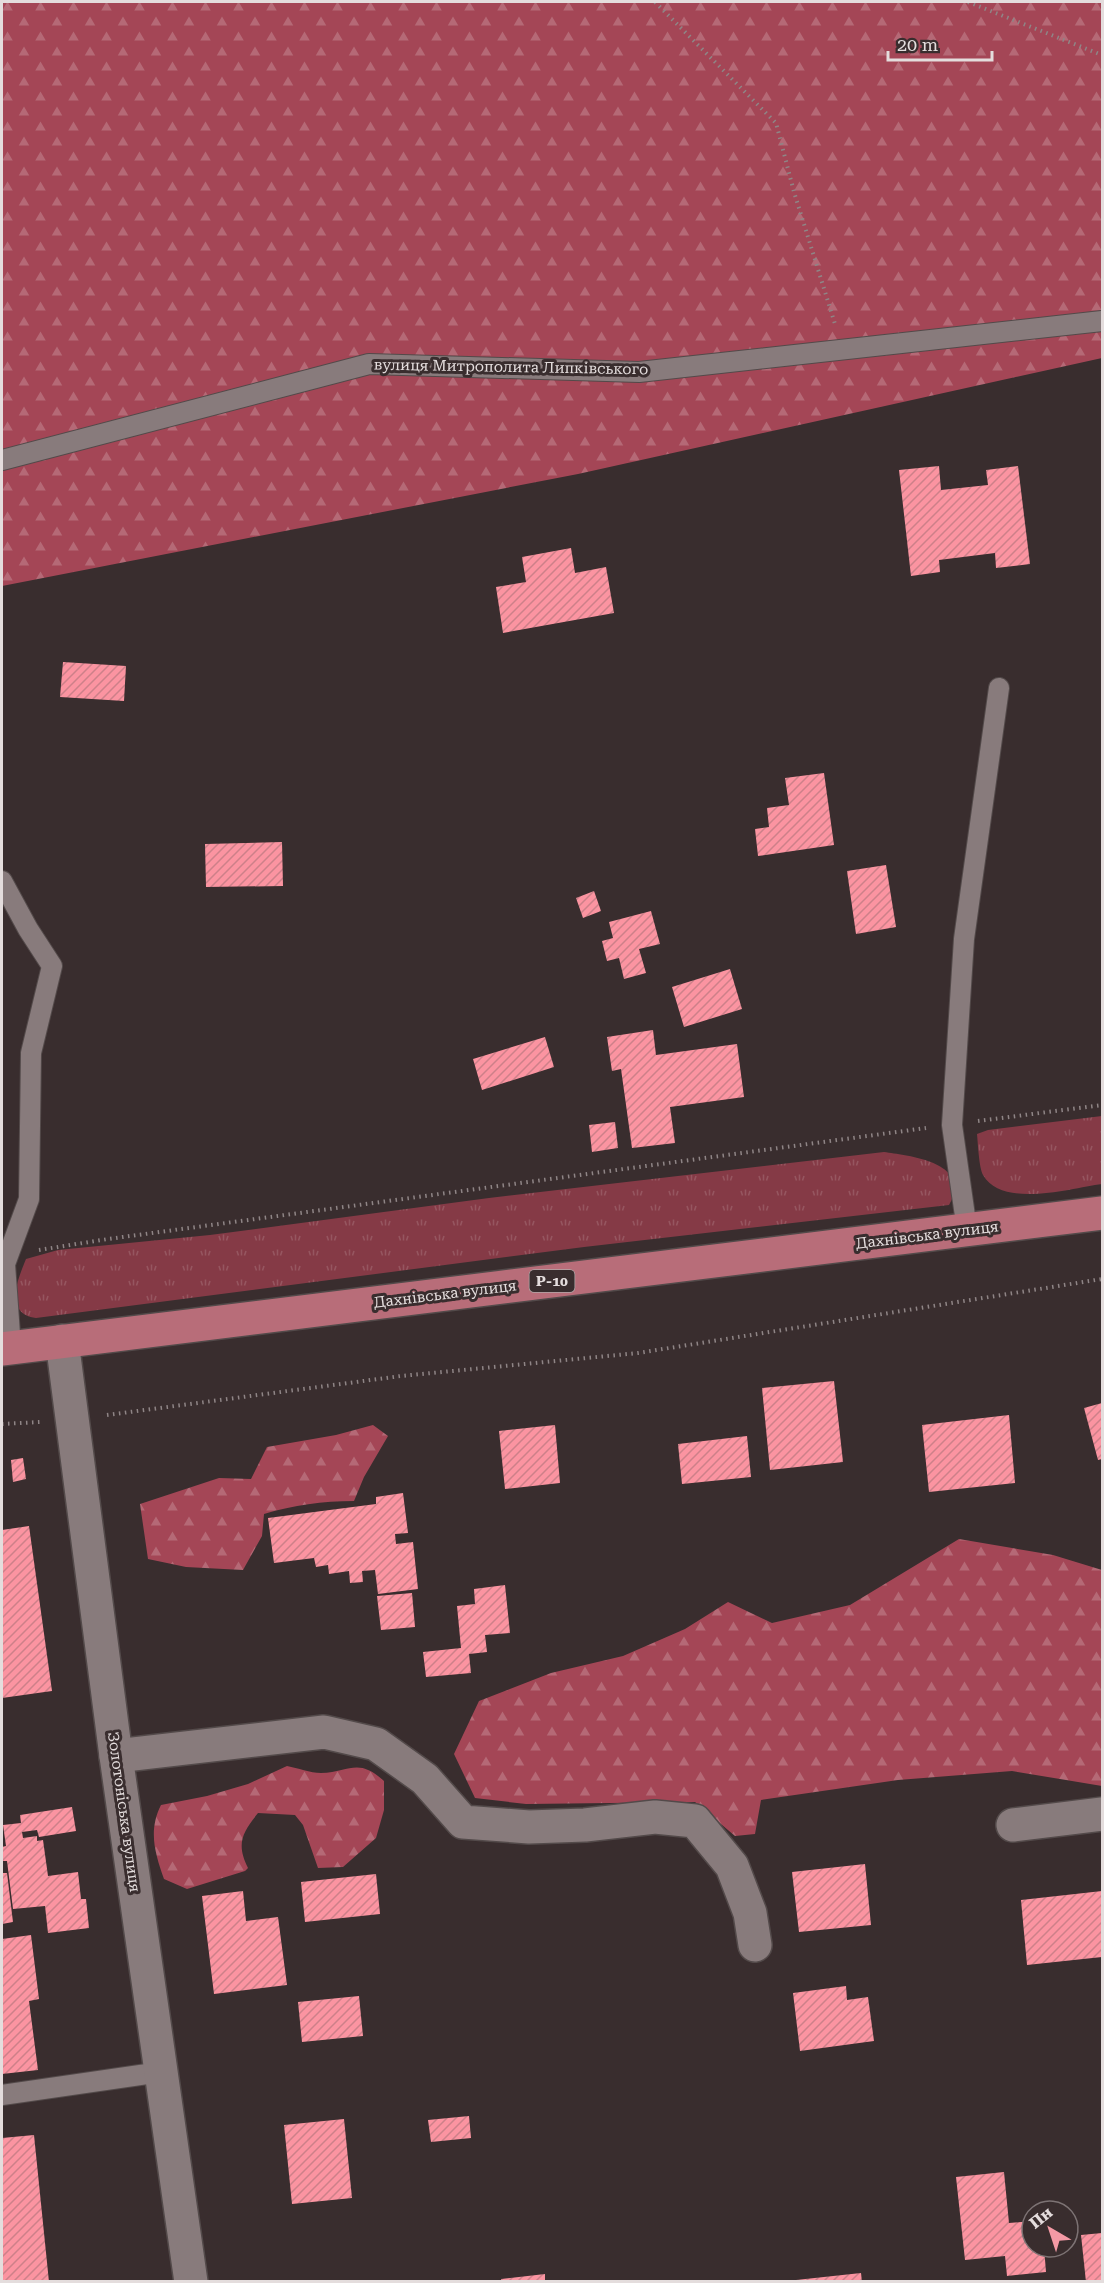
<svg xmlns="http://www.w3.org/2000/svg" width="1104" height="2283" font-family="'Roboto Serif',serif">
<defs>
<pattern id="grass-tufts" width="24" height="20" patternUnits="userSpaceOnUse" patternTransform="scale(1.5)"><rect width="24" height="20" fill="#853a46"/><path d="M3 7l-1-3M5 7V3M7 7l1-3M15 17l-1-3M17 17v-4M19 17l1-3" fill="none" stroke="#965660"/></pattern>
<pattern id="forest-firs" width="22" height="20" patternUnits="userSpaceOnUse" patternTransform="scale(1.5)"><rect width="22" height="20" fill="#a44656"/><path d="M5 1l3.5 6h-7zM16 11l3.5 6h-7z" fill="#b56976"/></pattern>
<pattern id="building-hatch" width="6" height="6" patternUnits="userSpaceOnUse" patternTransform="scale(1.5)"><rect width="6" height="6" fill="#fb94a1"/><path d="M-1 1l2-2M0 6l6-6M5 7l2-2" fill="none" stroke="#cd8089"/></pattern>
</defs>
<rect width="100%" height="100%" fill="#392d2e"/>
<g fill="url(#grass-tufts)">
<path d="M1102,1116V1184C1071,1188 1003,1209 983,1175C979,1167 978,1144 977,1134L988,1130Z"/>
<path d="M884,1152C912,1156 973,1163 949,1205L584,1247L36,1318C3,1313 18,1279 26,1259L58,1250L210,1235L489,1198Z"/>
</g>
<g fill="url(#forest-firs)">
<polygon points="2,2 1102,2 1102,358 578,474 2,586"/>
<path d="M373,1425L388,1436L364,1477L354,1501C322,1501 294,1505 264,1514L262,1536L243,1570L186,1567L148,1559L140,1504L219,1478L251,1479L267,1447L336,1435Z"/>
<polygon points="959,1539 1053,1555 1102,1570 1102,1786 1012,1771 898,1780 761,1800 755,1834 735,1836 695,1802 526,1804 475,1798 454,1754 479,1701 551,1673 623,1656 685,1629 728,1602 772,1623 850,1605"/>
<path d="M287,1766C298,1768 310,1773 321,1773C350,1772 358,1757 384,1781V1810L376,1838L343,1867L318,1868L303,1825L295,1815L258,1813C242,1833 236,1844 248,1868L245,1871L187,1889L164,1879C155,1853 148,1831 161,1805L207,1796L248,1784Z"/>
</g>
<g fill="url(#building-hatch)">
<polygon points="939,466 941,490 988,485 986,470 1018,466 1030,564 996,568 995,553 939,560 940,572 911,576 899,470"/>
<polygon points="571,548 575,573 606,567 614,613 503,633 496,587 526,582 522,557"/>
<polygon points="63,662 126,666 124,701 60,697"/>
<polygon points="824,773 834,845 758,856 755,829 769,827 767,808 789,805 785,778"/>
<polygon points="282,842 283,886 206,887 205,844"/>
<polygon points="886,865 896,927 856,934 847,871"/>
<polygon points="594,891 601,911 583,918 576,898"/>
<polygon points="651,911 660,944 639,949 646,973 624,979 619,958 607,961 602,941 613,938 609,922"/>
<polygon points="730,969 742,1009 684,1027 672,987"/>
<polygon points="653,1030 656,1055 737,1044 744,1097 670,1107 675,1143 632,1148 621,1069 612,1071 607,1037"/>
<polygon points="545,1037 554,1067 482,1090 473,1059"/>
<polygon points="615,1122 618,1148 592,1152 589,1125"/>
<polygon points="834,1381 843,1462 770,1470 762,1388"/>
<polygon points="1102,1403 1102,1459 1098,1460 1084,1408"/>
<polygon points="1009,1415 1015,1483 929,1492 922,1425"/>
<polygon points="555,1425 560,1483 505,1489 499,1431"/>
<polygon points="747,1436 751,1477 682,1484 678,1444"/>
<polygon points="23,1458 26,1479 13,1482 11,1460"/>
<polygon points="403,1493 408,1533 395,1534 396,1544 413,1542 418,1589 378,1594 375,1570 362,1571 363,1582 350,1583 349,1571 329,1574 328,1565 316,1567 314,1558 274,1563 268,1518 376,1504 376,1497"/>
<polygon points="29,1526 52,1691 2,1698 2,1530"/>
<polygon points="505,1585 510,1633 485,1635 487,1652 469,1654 471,1673 426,1677 423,1652 461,1648 457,1606 475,1604 474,1589"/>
<polygon points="412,1593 415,1627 381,1630 377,1596"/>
<polygon points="72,1807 76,1831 39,1837 37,1830 22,1832 23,1838 37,1836 37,1841 43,1840 48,1876 78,1872 81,1899 86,1899 89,1928 48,1933 45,1906 13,1909 7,1861 2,1861 2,1847 6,1846 3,1825 21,1823 20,1815"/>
<polygon points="865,1864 871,1925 799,1932 792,1872"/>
<polygon points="2,1873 7,1873 13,1922 2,1924"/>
<polygon points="376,1874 380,1914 305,1922 301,1882"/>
<polygon points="243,1891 246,1921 278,1917 287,1985 214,1994 202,1896"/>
<polygon points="1102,1891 1102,1957 1027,1965 1021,1900"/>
<polygon points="31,1935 39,1999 29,2001 38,2070 2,2074 2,1939"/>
<polygon points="846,1986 847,2000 868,1997 874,2041 800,2051 793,1993"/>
<polygon points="359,1996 363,2036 302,2042 298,2002"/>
<polygon points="469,2116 471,2138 431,2142 428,2120"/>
<polygon points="344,2119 352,2198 292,2204 284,2125"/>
<polygon points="34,2135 49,2282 2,2282 2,2138"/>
<polygon points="1004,2172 1009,2223 1032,2221 1032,2247 1044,2247 1046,2272 1007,2276 1005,2256 965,2260 956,2177"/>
<polygon points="1102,2233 1102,2282 1086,2282 1081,2235"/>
<polygon points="861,2273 862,2282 797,2282 796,2280"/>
<polygon points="545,2274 545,2282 501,2282 501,2279"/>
</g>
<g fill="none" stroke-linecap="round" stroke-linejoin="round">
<g stroke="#534a4a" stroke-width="22">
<g id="service">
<polyline points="2,460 369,364 639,372 1102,321"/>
<polyline points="2,881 28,929 52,966 31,1053 29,1199 5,1264 11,1348"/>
<polyline points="967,1230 952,1125 964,939 999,688"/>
<polyline points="2,2095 161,2072"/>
</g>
</g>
<g stroke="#534a4a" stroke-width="36">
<g id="minor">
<polyline points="62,1341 116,1756 191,2282"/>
<polyline points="116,1756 324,1732 376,1744 425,1779 463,1822 529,1827 585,1825 655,1817 695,1821 732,1866 750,1913 755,1945"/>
<polyline points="1013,1825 1102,1814"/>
</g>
</g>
<g stroke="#534a4a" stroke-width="36">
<polyline id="primary" points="2,1349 1102,1213"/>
</g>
<g stroke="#8f8586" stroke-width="4" stroke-dasharray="1.5 4.5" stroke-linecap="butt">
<polyline points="655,2 776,123 794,192 835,324"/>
<polyline points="968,2 1102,55"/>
<polyline points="978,1121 1102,1105"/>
<polyline points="39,1250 108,1239 926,1128"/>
<polyline points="107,1415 401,1376 638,1353 1102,1279"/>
<polyline points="2,1424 40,1422"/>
</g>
<use href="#service" stroke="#887b7c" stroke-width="20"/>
<use href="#minor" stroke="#887b7c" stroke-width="33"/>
<use href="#primary" stroke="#b86d79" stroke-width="33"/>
</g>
<g text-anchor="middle" stroke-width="6" stroke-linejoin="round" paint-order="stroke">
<rect fill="#392d2e" stroke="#b1a8a8" stroke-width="1.5" x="529.5" y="1270" width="45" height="22" rx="4.5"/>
<g font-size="14" font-weight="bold" fill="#e4dddd">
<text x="552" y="1286">Р-10</text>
</g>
<g font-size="15" fill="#e4dddd" stroke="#392d2e">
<text transform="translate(511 367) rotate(1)" y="5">вулиця Митрополита Липківського</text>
<text transform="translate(927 1235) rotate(-7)" y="5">Дахнівська вулиця</text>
<text transform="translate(445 1294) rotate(-7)" y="5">Дахнівська вулиця</text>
<text transform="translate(124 1812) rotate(82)" y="5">Золотоніська вулиця</text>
</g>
</g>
<rect width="1104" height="2283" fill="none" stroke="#e4dddd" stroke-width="6"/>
<g transform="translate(1050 2229) rotate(321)"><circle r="28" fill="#392d2e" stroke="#7d7374" stroke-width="1.5"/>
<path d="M0-4.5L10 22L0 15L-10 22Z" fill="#f49aa5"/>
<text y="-9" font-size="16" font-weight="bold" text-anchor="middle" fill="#e4dddd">Пн</text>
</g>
<path d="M888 51v9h104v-9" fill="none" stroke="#e4dddd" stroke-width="3"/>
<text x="897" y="51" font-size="18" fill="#e4dddd" stroke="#392d2e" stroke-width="4.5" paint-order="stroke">20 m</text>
</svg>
